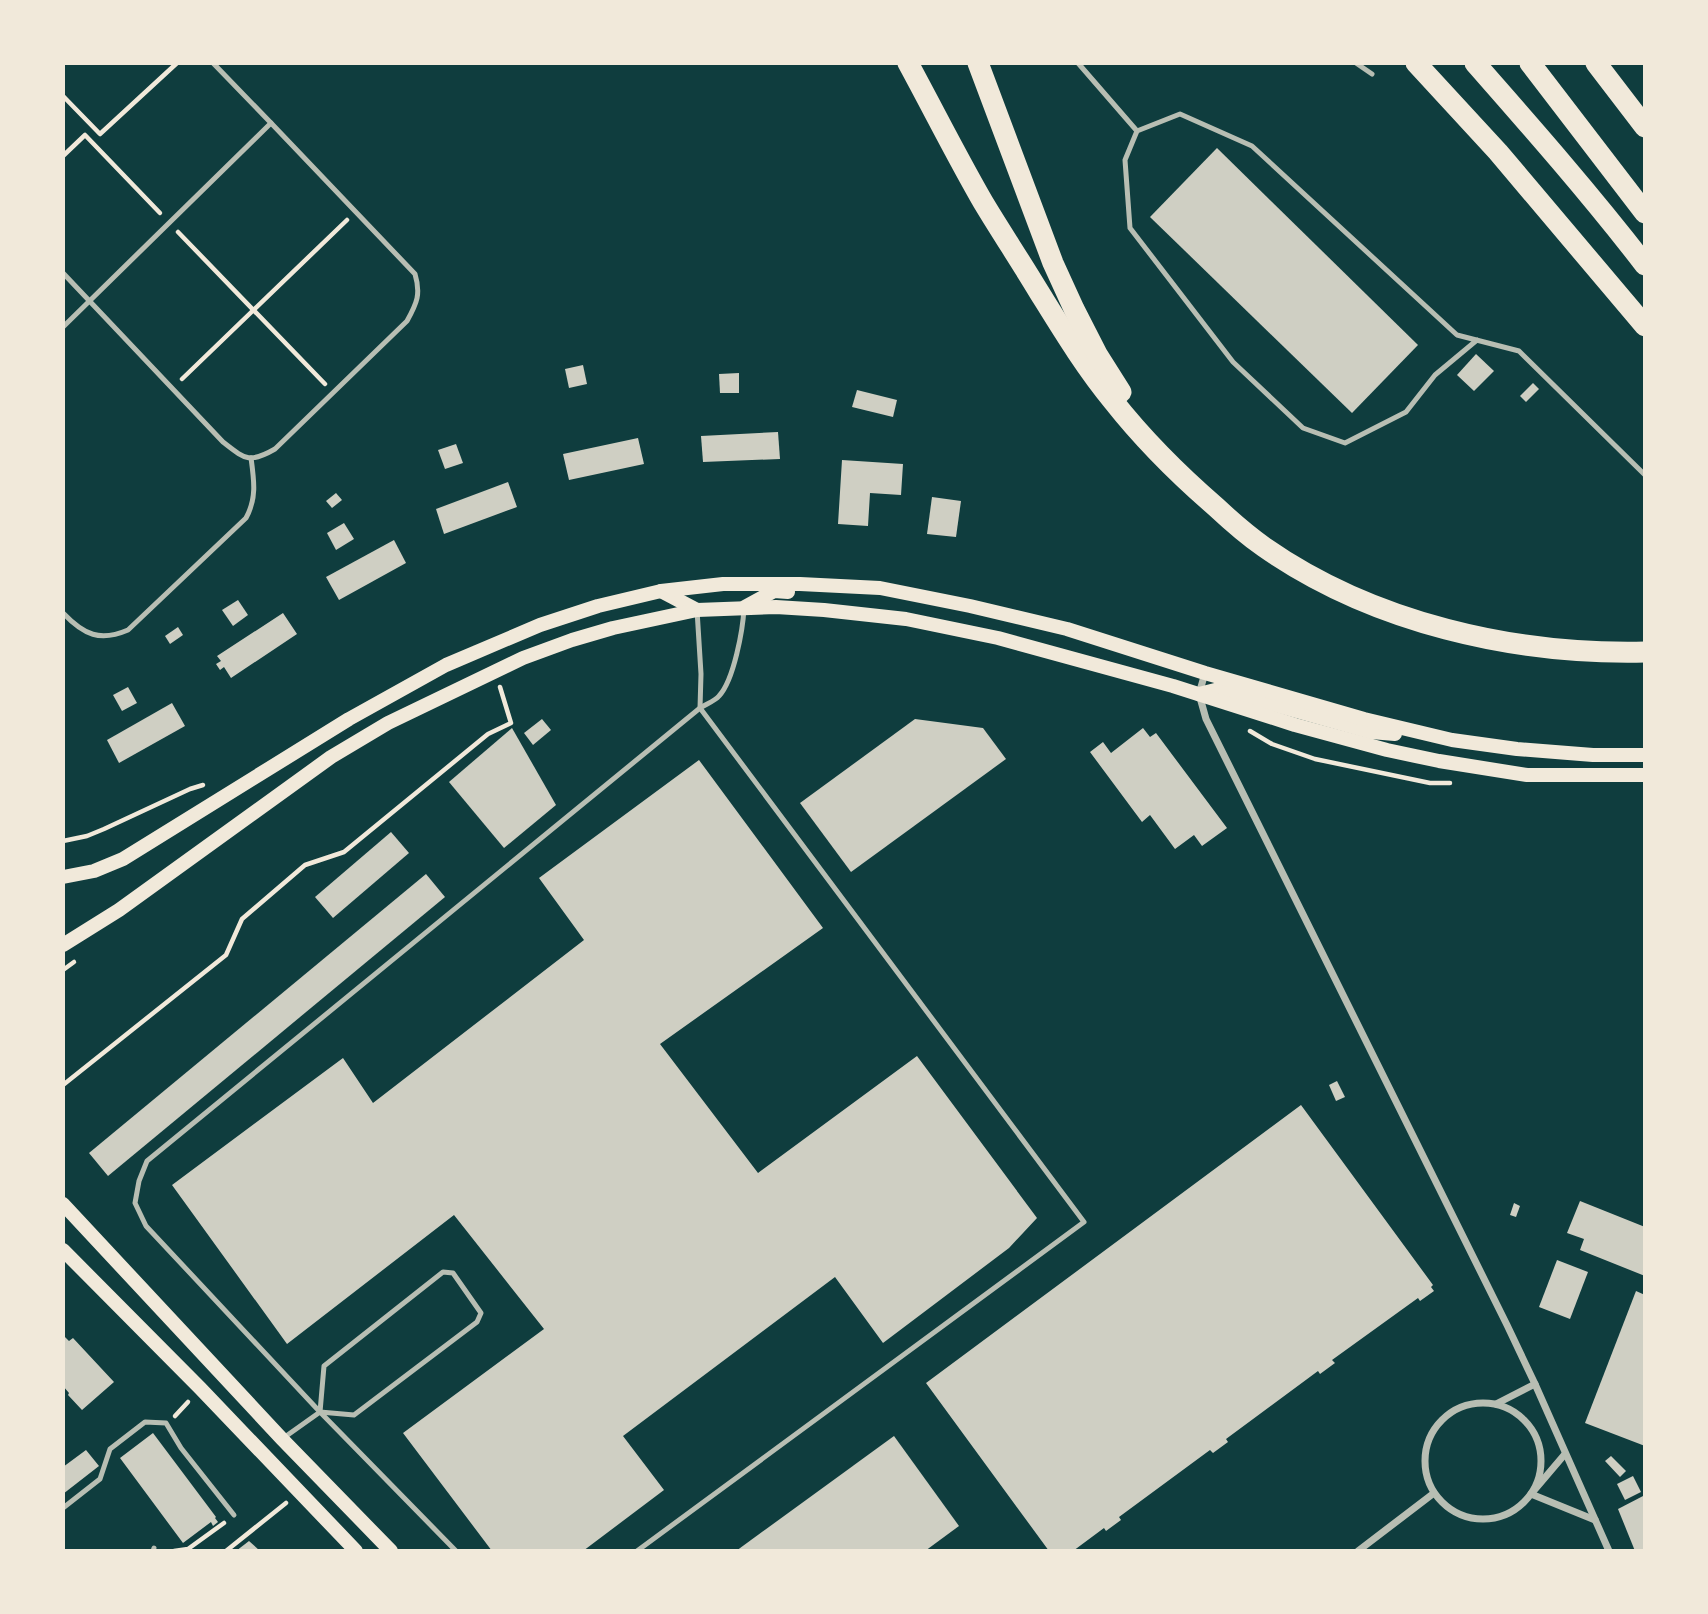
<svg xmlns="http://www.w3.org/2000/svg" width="1708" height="1614" font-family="'Work Sans',sans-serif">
<rect width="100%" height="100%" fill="#0f3d3e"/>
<g fill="#cfcfc3">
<polygon points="1217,148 1418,345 1352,413 1150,217"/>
<polygon points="1476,354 1494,371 1474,391 1457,375"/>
<polygon points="583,365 587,384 569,388 565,369"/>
<polygon points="739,373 739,393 720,393 719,374"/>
<polygon points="1533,383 1539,389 1526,402 1520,396"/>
<polygon points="857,390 897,400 893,417 852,407"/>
<polygon points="778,432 780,459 703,462 701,436"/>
<polygon points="638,438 644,464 569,480 563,454"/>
<polygon points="456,444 463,463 445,469 438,450"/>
<polygon points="842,460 903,464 901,495 870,493 868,526 838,524"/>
<polygon points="508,482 517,507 444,534 436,509"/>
<polygon points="336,493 342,500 332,508 326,501"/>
<polygon points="932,497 961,501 956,537 927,534"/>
<polygon points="344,523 354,539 336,550 327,533"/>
<polygon points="394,540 406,563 339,600 326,577"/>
<polygon points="238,600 248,615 233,626 222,610"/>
<polygon points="283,613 297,634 231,678 224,667 220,670 216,664 221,661 217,656"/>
<polygon points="178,627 183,635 170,644 165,636"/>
<polygon points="128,687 137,703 122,711 113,695"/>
<polygon points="172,703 185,726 119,763 107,740"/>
<polygon points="542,719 551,730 533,745 524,733"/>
<polygon points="915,719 983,728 1006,759 851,872 800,803"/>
<polygon points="512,728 556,805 504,848 449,782"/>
<polygon points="1143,728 1150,737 1156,733 1227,828 1202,846 1194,835 1175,849 1150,815 1142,822 1090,752 1103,742 1111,753"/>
<polygon points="699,760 823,928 660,1044 758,1173 917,1056 1037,1218 1009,1248 883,1343 835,1277 623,1436 664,1490 583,1551 492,1551 403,1433 544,1329 454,1215 287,1344 172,1185 343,1058 373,1103 584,940 539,878"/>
<polygon points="391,832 409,853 333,918 315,897"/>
<polygon points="426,874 445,897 108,1176 89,1153"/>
<polygon points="1337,1081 1345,1097 1336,1101 1329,1085"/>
<polygon points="1301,1105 1433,1285 1431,1287 1434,1291 1420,1301 1418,1298 1332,1360 1335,1363 1320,1374 1318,1371 1226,1439 1228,1442 1213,1453 1210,1450 1119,1517 1121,1520 1106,1531 1104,1528 1073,1551 1049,1551 926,1383"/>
<polygon points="1580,1201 1645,1227 1645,1276 1580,1250 1584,1239 1567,1233"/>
<polygon points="1514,1203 1520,1206 1516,1217 1510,1215"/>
<polygon points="1557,1260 1588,1272 1570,1319 1539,1307"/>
<polygon points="1636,1291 1645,1295 1645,1446 1585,1423"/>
<polygon points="63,1335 69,1341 73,1338 114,1382 82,1410 68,1395 69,1393 63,1386"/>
<polygon points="153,1433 216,1517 215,1518 218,1522 213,1526 211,1522 183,1543 120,1458"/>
<polygon points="894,1436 959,1526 925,1551 736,1551"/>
<polygon points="86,1450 99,1466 63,1494 63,1467"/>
<polygon points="1611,1456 1626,1471 1620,1477 1605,1461"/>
<polygon points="1633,1476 1641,1492 1625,1500 1617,1484"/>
<polygon points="1645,1495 1645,1551 1635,1551 1618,1509"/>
<polygon points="249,1541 260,1551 236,1551"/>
</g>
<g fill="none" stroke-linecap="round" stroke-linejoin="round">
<g stroke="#f1e9da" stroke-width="4.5">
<polyline points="63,96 100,134 177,63"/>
<polyline points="63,156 85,135 160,213"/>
<polyline points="178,232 325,384"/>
<polyline points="182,379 347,220"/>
<polyline points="1250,731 1272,744 1315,759 1430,783 1450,783"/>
<polyline points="63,841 87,836 104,829 190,789 203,785"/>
<polyline points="63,970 74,962"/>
<polyline points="63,1085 226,955 242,919 305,865 344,852 488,734 511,723 500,687"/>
<polyline points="175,1416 188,1402"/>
<polyline points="174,1551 188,1549 224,1523"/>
<polyline points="226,1551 286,1503"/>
</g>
<g stroke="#b8beb3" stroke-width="5">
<polyline points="1078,63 1137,131"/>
<polyline points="1356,63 1372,74"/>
<path d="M63,273L223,442C245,459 249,464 275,449L407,321C417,303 421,294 415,274L271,123"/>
<polyline points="63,327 271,123 213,63"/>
<polyline points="1477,340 1435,375 1406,412 1345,443 1303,428 1233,362 1130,228 1125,160 1137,131 1180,114 1252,146 1457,335 1519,351 1645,475"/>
<path d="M63,613C84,635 100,642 128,630L246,518C257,498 254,480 251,458"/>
<polyline points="282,1439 320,1412 354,1415 477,1322 481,1313 453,1273 443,1272 324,1366 320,1412"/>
<polyline points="63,1508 100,1479 110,1449 145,1422 166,1423 181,1448 234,1515"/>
<polyline points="153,1551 154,1548"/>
<path d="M456,1551L320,1412L146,1226L135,1203L139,1181L147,1161L700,708C706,704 715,701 719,696C734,680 743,629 744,608"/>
<polyline points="637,1551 1084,1222 700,708 701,674 697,610"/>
</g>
<g stroke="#b8beb3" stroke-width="7">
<polyline points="1205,673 1199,694 1206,719 1507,1325 1535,1384 1609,1551"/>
<circle cx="1483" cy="1461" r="58"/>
<polyline points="1496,1404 1535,1384"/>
<polyline points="1565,1454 1531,1494 1595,1520"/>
<polyline points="1358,1551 1434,1493"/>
</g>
<g stroke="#f1e9da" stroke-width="14">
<polyline points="661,591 697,610"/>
<polyline points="745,607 774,591 788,592"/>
<polyline points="1199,694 1219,689 1371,732 1395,734"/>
<polyline points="63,877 94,871 123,859 349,719 446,665 540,625 598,606 661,591 723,584 800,584 880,588 970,606 1067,629 1205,673 1364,719 1452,740 1517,749 1593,755 1645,755"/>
<polyline points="63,945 119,910 331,757 388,723 523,658 572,640 613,628 697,610 776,607 824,610 906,619 998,638 1173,686 1295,725 1387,750 1439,761 1527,775 1645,775"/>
<polyline points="63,1204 282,1439 391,1551"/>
<polyline points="63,1250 200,1388 356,1551"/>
</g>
<g stroke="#f1e9da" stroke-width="21">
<path d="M908,63C933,109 957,157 983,202C1001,232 1021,262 1039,292C1062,329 1085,367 1113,401C1143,439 1179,475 1216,507C1231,521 1247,535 1264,547C1373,623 1514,655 1645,652"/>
<polyline points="978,63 1053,263 1074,309 1097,354 1121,392"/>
<polyline points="1416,63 1498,152 1645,326"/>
<path d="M1475,63C1533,129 1591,195 1645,265"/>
<polyline points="1530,63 1645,213"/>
<polyline points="1596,63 1645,127"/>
</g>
</g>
<rect width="1708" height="1614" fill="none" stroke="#f1e9da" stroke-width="130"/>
</svg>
